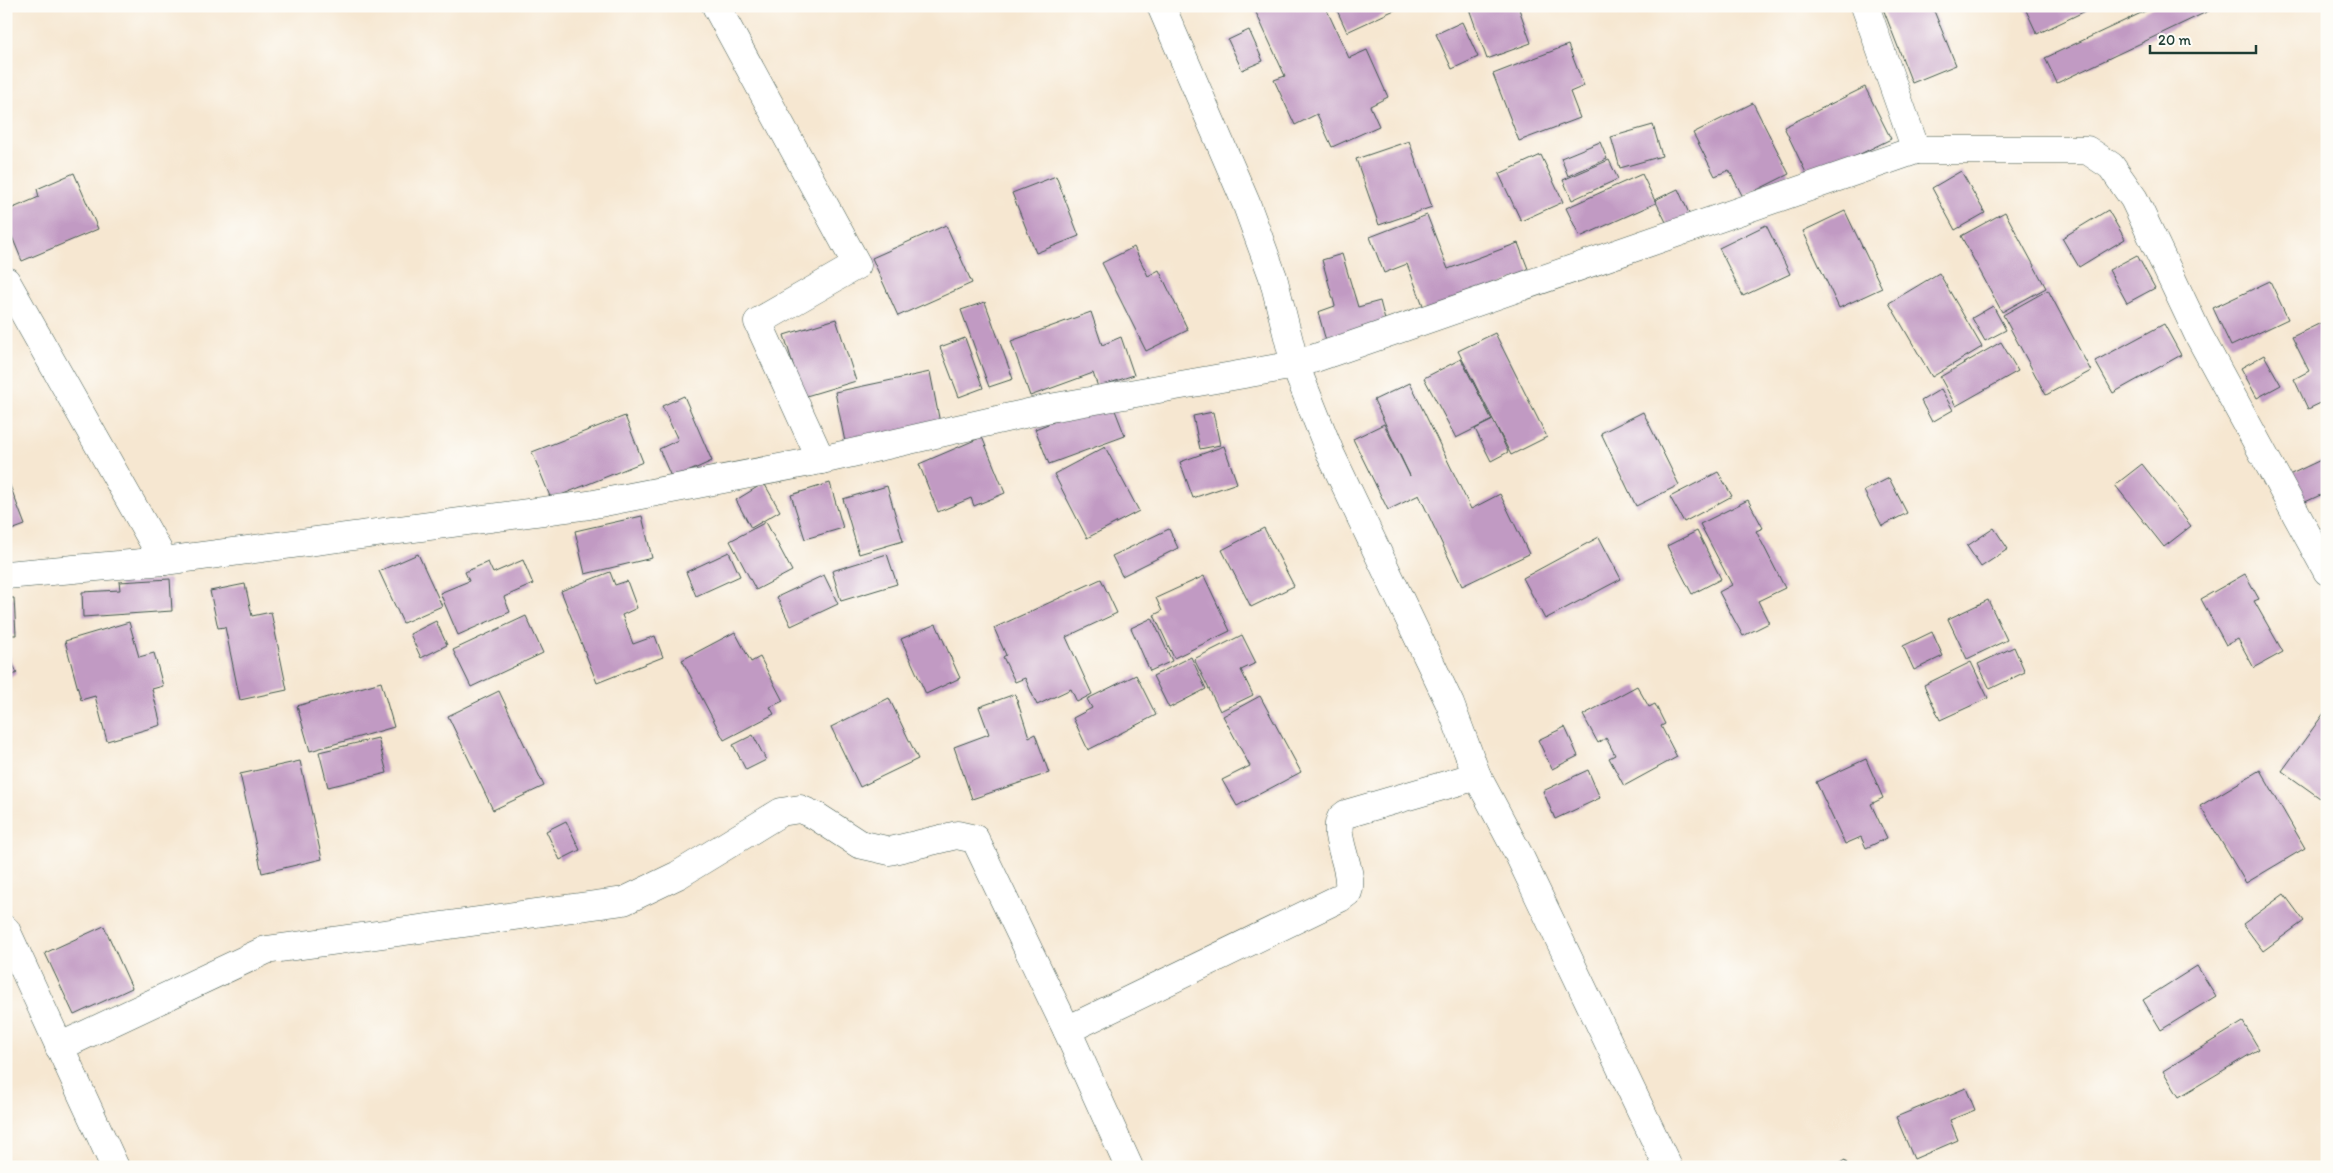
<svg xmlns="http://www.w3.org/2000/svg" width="2333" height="1173" font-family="Itim,sans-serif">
<rect width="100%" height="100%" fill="#fdfcf7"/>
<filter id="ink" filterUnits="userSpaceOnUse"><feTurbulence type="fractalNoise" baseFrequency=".02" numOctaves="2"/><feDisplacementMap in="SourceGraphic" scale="10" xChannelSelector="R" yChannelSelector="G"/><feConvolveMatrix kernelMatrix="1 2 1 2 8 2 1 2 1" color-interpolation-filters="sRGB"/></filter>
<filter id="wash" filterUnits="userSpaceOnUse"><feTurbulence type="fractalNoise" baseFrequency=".0096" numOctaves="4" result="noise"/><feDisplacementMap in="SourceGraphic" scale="20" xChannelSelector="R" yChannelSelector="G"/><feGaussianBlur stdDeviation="1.12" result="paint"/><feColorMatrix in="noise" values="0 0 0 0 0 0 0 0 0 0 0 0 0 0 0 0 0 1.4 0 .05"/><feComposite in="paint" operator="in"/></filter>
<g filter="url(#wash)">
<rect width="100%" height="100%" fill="#f6e7d1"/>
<g id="blocks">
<g fill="#c19ac3">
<polygon points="1253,6 1325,6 1349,58 1367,50 1388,97 1370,106 1379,126 1332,147 1317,114 1295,125 1274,80 1285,76"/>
<polygon points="1335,6 1403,6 1347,32"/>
<polygon points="1468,6 1518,6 1531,43 1487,59"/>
<polygon points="1882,6 1932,6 1956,65 1912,83"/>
<polygon points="2024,6 2096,6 2037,34"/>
<polygon points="2156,6 2219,6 2057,83 2045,58"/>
<polygon points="1462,22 1478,57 1452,69 1436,34"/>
<polygon points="1249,30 1263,61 1242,70 1228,40"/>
<polygon points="1568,45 1584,86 1570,92 1580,118 1519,141 1493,74"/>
<polygon points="1865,87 1891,139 1809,179 1784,127"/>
<polygon points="1753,103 1789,174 1743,197 1729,170 1715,176 1693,133"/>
<polygon points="1653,125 1662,156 1620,168 1611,137"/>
<polygon points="1409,141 1432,207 1379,225 1356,159"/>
<polygon points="1600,142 1607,159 1568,176 1561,158"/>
<polygon points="1541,155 1563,202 1521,221 1499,174"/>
<polygon points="1609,160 1618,179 1572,200 1563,180"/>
<polygon points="1961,171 1985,213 1955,230 1932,188"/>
<polygon points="74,173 98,229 22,261 6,222 6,211 39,197 37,189"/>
<polygon points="1642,174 1656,203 1580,237 1566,208"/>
<polygon points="1056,176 1079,236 1036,253 1012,193"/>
<polygon points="1678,189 1692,220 1670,230 1655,200"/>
<polygon points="2108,210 2125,239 2079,267 2062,238"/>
<polygon points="1845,211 1882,288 1839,308 1803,231"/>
<polygon points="2005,212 2046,288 2002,312 1961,236"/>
<polygon points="1427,215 1448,269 1518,243 1530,274 1426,313 1407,264 1384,273 1370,237"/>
<polygon points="946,225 972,283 898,316 872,258"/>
<polygon points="1766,225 1790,274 1743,296 1719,248"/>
<polygon points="1134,247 1148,276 1159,270 1188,330 1146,351 1102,263"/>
<polygon points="1342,254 1358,307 1380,301 1386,324 1326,341 1318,312 1335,306 1322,260"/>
<polygon points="2137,255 2155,288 2127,303 2109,270"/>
<polygon points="1939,273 1982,347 1932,377 1889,303"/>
<polygon points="2270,281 2288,319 2231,346 2213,308"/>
<polygon points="2048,290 2091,371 2046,395 2003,315"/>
<polygon points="985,302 1013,379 989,387 961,310"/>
<polygon points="1993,306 2006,330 1985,341 1972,318"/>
<polygon points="1091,312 1102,345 1121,337 1134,375 1098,387 1093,373 1030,396 1011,341"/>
<polygon points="836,319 856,381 803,397 784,335"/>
<polygon points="2327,320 2327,400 2308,409 2294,379 2309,371 2292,337"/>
<polygon points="2164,324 2181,355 2113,393 2095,361"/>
<polygon points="1495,333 1547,437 1511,455 1458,351"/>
<polygon points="965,338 983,388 959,397 940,347"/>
<polygon points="2001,342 2018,371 1956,406 1940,377"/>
<polygon points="2264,355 2281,385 2257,398 2241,368"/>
<polygon points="1461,359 1492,420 1456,438 1424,378"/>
<polygon points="930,372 940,423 845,442 835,392"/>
<polygon points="1410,383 1471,509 1500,494 1529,554 1462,586 1419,495 1388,510 1353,439 1384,424 1410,476 1374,400"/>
<polygon points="1941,389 1953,410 1932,422 1921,401"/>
<polygon points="684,396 712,461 672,479 659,449 678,440 662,406"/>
<polygon points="1111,400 1125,436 1049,464 1035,429"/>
<polygon points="1213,412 1220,445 1200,449 1193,416"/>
<polygon points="1643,412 1679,485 1636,506 1601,433"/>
<polygon points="625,416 643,462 551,499 532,452"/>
<polygon points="1493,420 1508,452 1491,461 1475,429"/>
<polygon points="982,437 1005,493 974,506 971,498 938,512 919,464"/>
<polygon points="1224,446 1237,483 1193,498 1180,462"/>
<polygon points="1105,447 1139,511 1087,538 1054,474"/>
<polygon points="2327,457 2327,492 2303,503 2289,475"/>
<polygon points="2142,464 2191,526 2164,547 2115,485"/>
<polygon points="1718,472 1732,496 1684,522 1670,497"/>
<polygon points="6,475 25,525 6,532"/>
<polygon points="1889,478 1907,513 1882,526 1864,491"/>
<polygon points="764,483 780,511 751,528 736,500"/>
<polygon points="830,483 843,528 805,539 791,495"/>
<polygon points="887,486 903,541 859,554 843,499"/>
<polygon points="1748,500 1763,528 1756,531 1785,588 1758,601 1769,623 1743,636 1719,592 1732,585 1700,524"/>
<polygon points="642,516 652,558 585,574 575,531"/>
<polygon points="766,522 792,571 756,590 730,541"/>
<polygon points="1264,528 1294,586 1251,607 1222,550"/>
<polygon points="1994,528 2008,549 1981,567 1967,546"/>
<polygon points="1169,529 1178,548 1122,576 1112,556"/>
<polygon points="1697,531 1721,579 1692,594 1667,546"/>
<polygon points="1599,537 1621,579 1545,619 1523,578"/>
<polygon points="729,552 740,576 696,596 686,572"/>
<polygon points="418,554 442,606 403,623 379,571"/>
<polygon points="887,554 897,584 841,601 832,571"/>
<polygon points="523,560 533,584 504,597 510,612 458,635 440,593 469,581 465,572 488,562 493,573"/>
<polygon points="610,572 615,585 627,581 637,608 622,615 633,644 655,636 663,657 597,683 561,591"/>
<polygon points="2245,574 2259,599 2254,601 2283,652 2254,668 2238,639 2226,645 2201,599"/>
<polygon points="824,575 838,604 791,626 777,597"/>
<polygon points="1204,576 1230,631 1174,658 1154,615 1162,611 1156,598"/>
<polygon points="170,579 172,611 83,617 82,592 120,590 119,582"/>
<polygon points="1101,579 1117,613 1066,637 1092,694 1077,702 1071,689 1037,705 1025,678 1015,682 1003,657 1006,655 994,628"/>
<polygon points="245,584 252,616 271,612 287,690 240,700 225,627 218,628 210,591"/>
<polygon points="6,598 14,598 16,635 6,635"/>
<polygon points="1988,600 2007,640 1967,659 1948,619"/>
<polygon points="526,616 543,653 471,687 453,650"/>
<polygon points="1152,618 1172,661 1150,671 1131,628"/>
<polygon points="436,621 447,645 421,658 410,634"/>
<polygon points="129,622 139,657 154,653 163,686 152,689 161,725 107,741 95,696 81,700 65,641"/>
<polygon points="936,624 960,678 926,694 901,639"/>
<polygon points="735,632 751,662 760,657 783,701 770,707 774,714 724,740 682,660"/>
<polygon points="1932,632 1943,656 1914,670 1903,646"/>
<polygon points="1242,635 1256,663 1241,670 1253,695 1220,711 1194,659"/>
<polygon points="2014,647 2025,672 1990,689 1978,664"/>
<polygon points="6,650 17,673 6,679"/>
<polygon points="1191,657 1206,689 1169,708 1153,676"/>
<polygon points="1971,662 1988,698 1940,720 1924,685"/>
<polygon points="1136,675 1156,715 1088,750 1073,718 1092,708 1087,699"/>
<polygon points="381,682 394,727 310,751 297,706"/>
<polygon points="1637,686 1649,707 1655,704 1665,724 1661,726 1677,757 1624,786 1609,758 1615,755 1606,738 1598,743 1583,715"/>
<polygon points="499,691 544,786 493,810 448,716"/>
<polygon points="1015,694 1029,737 1035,734 1049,773 972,799 954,747 989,734 979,707"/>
<polygon points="1260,696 1301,772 1237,806 1222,780 1250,766 1223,716"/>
<polygon points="889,698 918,759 860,787 831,727"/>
<polygon points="2327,709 2327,803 2282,771"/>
<polygon points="1565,727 1578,756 1552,769 1538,740"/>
<polygon points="753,735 766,760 746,770 733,745"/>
<polygon points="378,738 387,773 328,787 319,752"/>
<polygon points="1866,759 1883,798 1871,804 1887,838 1866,848 1861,837 1845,844 1816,782"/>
<polygon points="300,761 322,859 262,873 240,774"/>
<polygon points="1588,770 1600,798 1555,819 1543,791"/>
<polygon points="2260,770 2305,848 2246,883 2200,806"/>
<polygon points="566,821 580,850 560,860 546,831"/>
<polygon points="2284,894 2304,921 2263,951 2243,924"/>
<polygon points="104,926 132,988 74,1015 45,953"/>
<polygon points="2197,966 2216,996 2161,1030 2143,1000"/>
<polygon points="2243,1022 2259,1049 2179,1097 2163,1071"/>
<polygon points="1966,1088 1975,1110 1950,1120 1958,1140 1914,1159 1896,1117"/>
<polygon points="1845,1160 1849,1167 1833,1167"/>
</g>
</g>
</g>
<g filter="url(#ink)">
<use href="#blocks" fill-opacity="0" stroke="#3f564c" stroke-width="1"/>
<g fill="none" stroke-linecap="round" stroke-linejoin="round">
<g stroke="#3f564c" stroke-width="29">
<g id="street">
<polyline points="716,6 857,265 758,322 821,460"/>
<polyline points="1865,6 1916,150"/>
<polyline points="6,281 164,561"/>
<polyline points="6,575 164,561 589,505 821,460 1050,408 1295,365 1916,150 2087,150 2111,166 2134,199 2198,334 2327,571"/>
<polyline points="6,930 115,1167"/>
<path d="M1067,1030L1340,898L1348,892C1355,870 1331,837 1341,818L1346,814L1477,776"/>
<polyline points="59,1047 266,950 624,901 678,875 781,812 800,809 816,816 859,844 890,851 957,835 975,839 1067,1030 1129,1167"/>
</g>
</g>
<g stroke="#3f564c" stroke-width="29">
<polyline id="secondary" points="1161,6 1246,203 1273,277 1295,365 1331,455 1450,704 1477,776 1519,855 1668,1167"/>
</g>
<use href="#street" stroke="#fff" stroke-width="28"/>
<use href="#secondary" stroke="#fff" stroke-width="28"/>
</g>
</g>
<rect width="2333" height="1173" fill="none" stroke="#fdfcf7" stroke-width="25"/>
<path d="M2150 45v8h106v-8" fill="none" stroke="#1f3d34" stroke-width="2.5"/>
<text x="2158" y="45" font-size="15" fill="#1f3d34" stroke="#fdfcf7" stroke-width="4" paint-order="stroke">20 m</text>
</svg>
